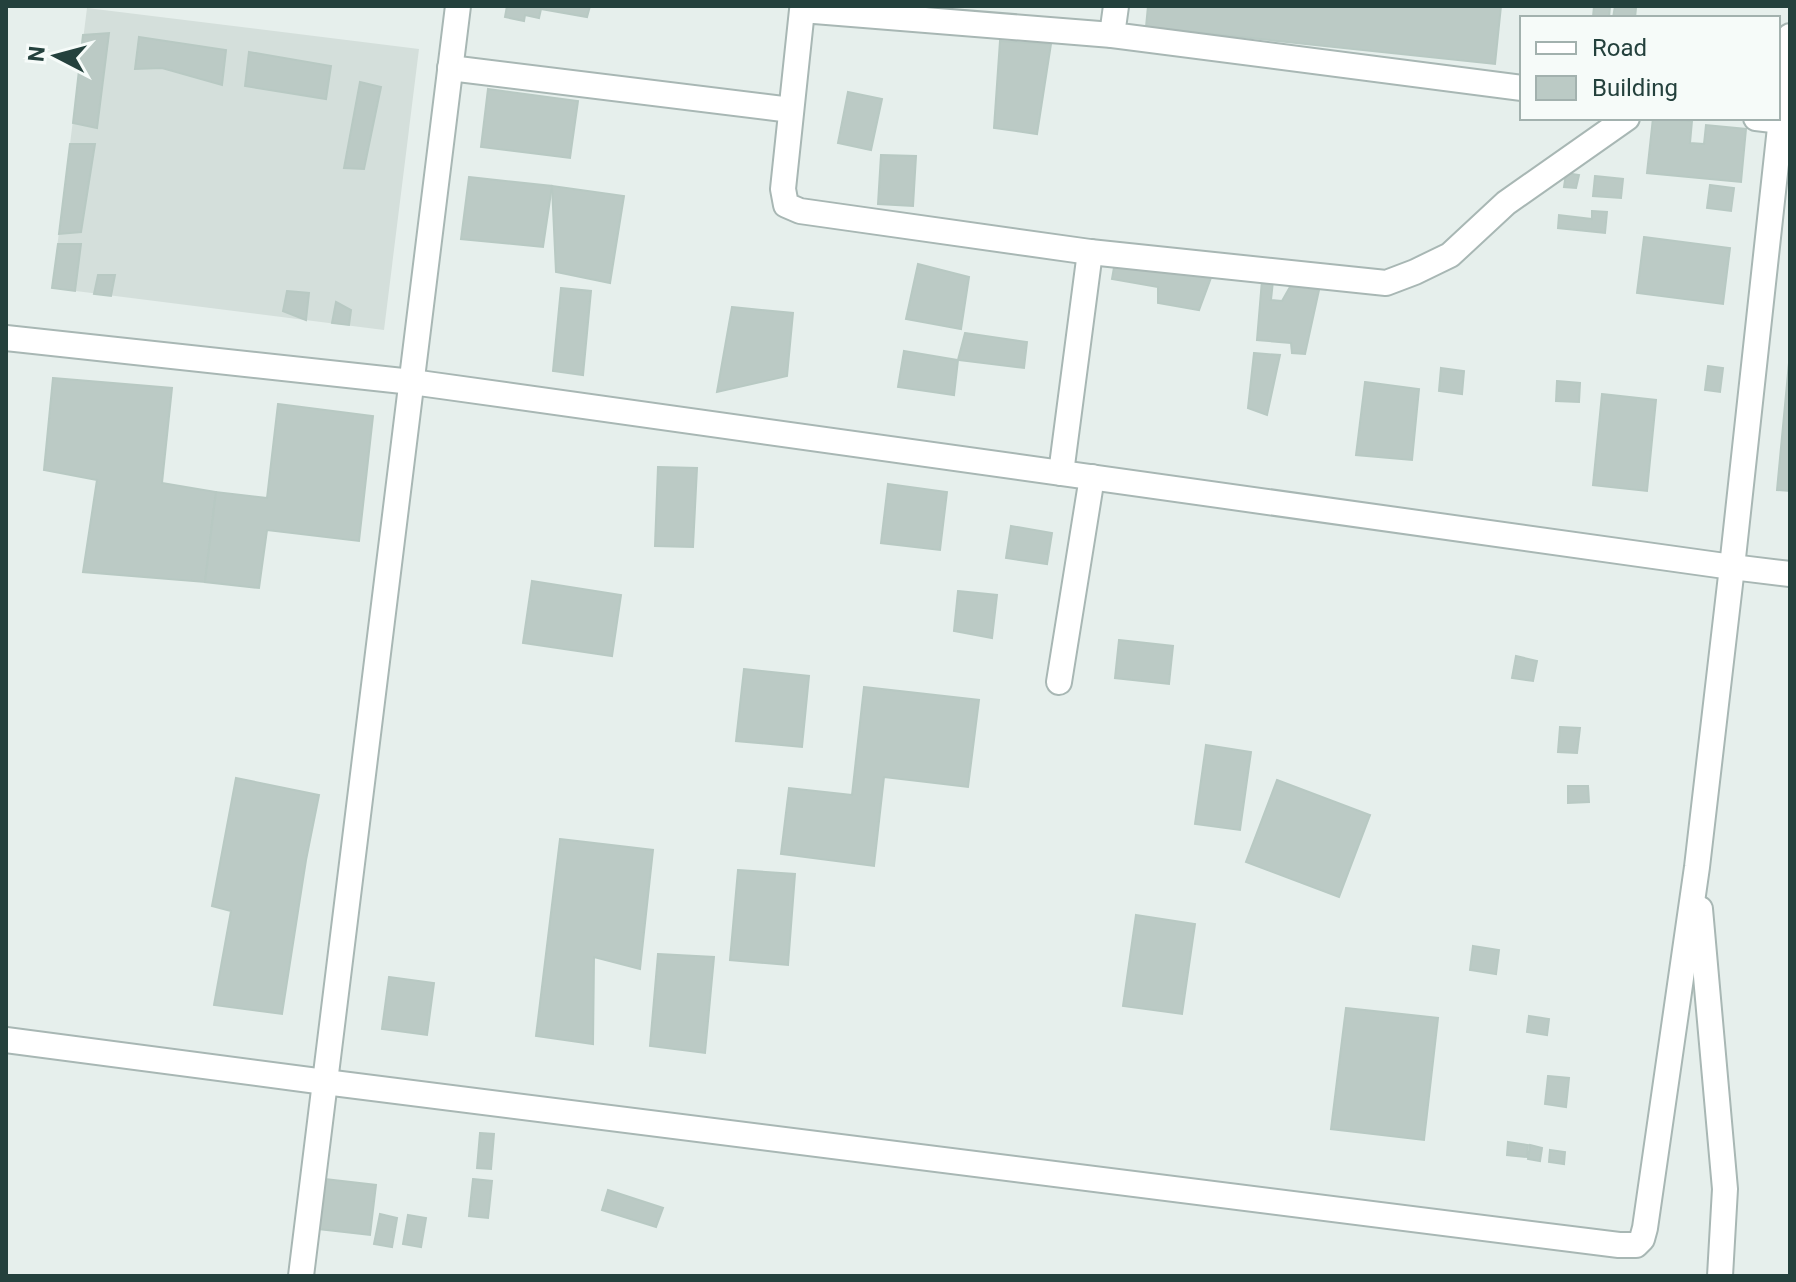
<svg xmlns="http://www.w3.org/2000/svg" width="1796" height="1282" font-family="Roboto,sans-serif">
<rect width="100%" height="100%" fill="#e6efec"/>
<polygon fill="#d4dfdb" points="87,8 419,49 384,330 52,288"/>
<g fill="#bbcac5" stroke="#b8c9c3" stroke-width="2">
<polygon points="507,6 590,6 587,17 541,9 539,18 525,15 524,21 505,17"/>
<polygon points="1148,6 1501,6 1495,64 1146,27"/>
<polygon points="1594,6 1610,6 1609,18 1593,17"/>
<polygon points="1615,6 1636,8 1635,18 1613,18"/>
<polygon points="109,33 97,128 73,123 83,35"/>
<polygon points="139,37 226,50 222,85 162,68 135,69"/>
<polygon points="1000,41 1051,44 1037,134 994,128"/>
<polygon points="249,52 331,66 326,99 245,86"/>
<polygon points="360,82 381,87 364,169 344,168"/>
<polygon points="488,89 578,101 570,158 481,147"/>
<polygon points="848,92 882,99 871,150 838,143"/>
<polygon points="1653,118 1692,121 1690,143 1704,144 1706,125 1746,129 1741,182 1647,173"/>
<polygon points="70,144 95,144 81,232 59,234"/>
<polygon points="881,155 916,156 913,206 878,204"/>
<polygon points="1566,173 1579,175 1576,188 1564,187"/>
<polygon points="1595,176 1623,179 1621,198 1593,196"/>
<polygon points="469,177 552,186 543,247 461,239"/>
<polygon points="1710,185 1734,188 1731,211 1707,208"/>
<polygon points="552,186 624,196 610,283 556,272"/>
<polygon points="1592,211 1607,212 1605,233 1558,228 1559,215 1592,219"/>
<polygon points="1644,237 1730,248 1723,304 1637,293"/>
<polygon points="58,244 81,244 75,291 52,288"/>
<polygon points="1116,256 1212,275 1199,310 1158,303 1158,287 1112,279"/>
<polygon points="918,264 969,277 961,329 906,319"/>
<polygon points="98,275 115,275 111,296 94,294"/>
<polygon points="1262,280 1273,281 1271,300 1282,301 1291,285 1319,290 1305,354 1292,353 1291,343 1257,340"/>
<polygon points="561,288 591,291 583,375 553,371"/>
<polygon points="287,291 309,293 306,320 283,311"/>
<polygon points="336,302 351,310 349,325 332,323"/>
<polygon points="732,307 793,313 787,376 717,392"/>
<polygon points="965,333 1027,342 1024,368 958,360"/>
<polygon points="904,351 958,360 954,395 898,387"/>
<polygon points="1790,352 1790,491 1777,490"/>
<polygon points="1254,353 1280,355 1267,415 1248,408"/>
<polygon points="1708,366 1723,368 1720,392 1705,390"/>
<polygon points="1441,368 1464,371 1462,394 1439,391"/>
<polygon points="53,378 172,388 162,483 216,492 205,582 83,572 97,480 44,470"/>
<polygon points="1557,381 1580,383 1579,402 1556,401"/>
<polygon points="1365,382 1419,389 1412,460 1356,455"/>
<polygon points="1602,394 1656,400 1647,491 1593,485"/>
<polygon points="278,404 373,416 359,541 267,530 259,588 205,582 216,492 267,498"/>
<polygon points="658,467 697,468 693,547 655,546"/>
<polygon points="888,484 947,492 940,550 881,543"/>
<polygon points="1011,526 1052,533 1047,564 1006,558"/>
<polygon points="532,581 621,595 612,656 523,643"/>
<polygon points="958,591 997,595 992,638 954,631"/>
<polygon points="1119,640 1173,646 1169,684 1115,678"/>
<polygon points="1516,656 1537,661 1533,681 1512,678"/>
<polygon points="744,669 809,676 802,747 736,741"/>
<polygon points="864,687 979,700 968,787 884,777 874,866 781,854 789,788 852,795"/>
<polygon points="1560,727 1580,728 1577,753 1558,752"/>
<polygon points="1206,745 1251,752 1240,830 1195,824"/>
<polygon points="236,778 319,795 306,860 282,1014 214,1005 231,911 212,906"/>
<polygon points="1277,780 1370,815 1339,897 1246,862"/>
<polygon points="1568,786 1588,786 1589,802 1568,803"/>
<polygon points="560,839 653,850 640,969 594,957 593,1044 536,1036"/>
<polygon points="738,870 795,874 788,965 730,960"/>
<polygon points="1136,915 1195,924 1182,1014 1123,1006"/>
<polygon points="1473,946 1499,950 1496,974 1470,970"/>
<polygon points="658,954 714,957 705,1053 650,1046"/>
<polygon points="389,977 434,983 427,1035 382,1029"/>
<polygon points="1346,1008 1438,1018 1424,1140 1331,1129"/>
<polygon points="1529,1016 1549,1019 1547,1035 1527,1032"/>
<polygon points="1548,1076 1569,1078 1566,1107 1545,1104"/>
<polygon points="480,1133 494,1134 491,1169 477,1168"/>
<polygon points="1508,1142 1528,1145 1527,1157 1507,1155"/>
<polygon points="1530,1145 1542,1148 1540,1161 1528,1159"/>
<polygon points="1550,1150 1565,1152 1564,1164 1549,1162"/>
<polygon points="316,1178 376,1185 370,1235 310,1228"/>
<polygon points="473,1179 492,1181 488,1218 469,1216"/>
<polygon points="608,1190 663,1208 656,1227 602,1210"/>
<polygon points="380,1214 397,1218 392,1247 374,1244"/>
<polygon points="408,1215 426,1218 421,1247 403,1244"/>
</g>
<g fill="none" stroke-linecap="round" stroke-linejoin="round">
<g stroke="#a8b7b4" stroke-width="28">
<g id="street">
<polyline points="1116,6 1112,35 1522,88"/>
<polyline points="1112,35 802,10 783,189 786,205 800,211 1090,252 1386,283 1415,272 1450,255 1506,203 1627,118"/>
<polyline points="450,68 791,110"/>
<polyline points="1756,118 1781,121"/>
<polyline points="6,338 412,382 1732,567 1790,574"/>
<polyline points="1061,473 1090,252"/>
<polyline points="1059,682 1092,477"/>
<polyline points="1700,909 1725,1189 1720,1276"/>
<polyline points="6,1040 325,1082 1619,1245 1636,1245 1642,1239 1645,1228 1697,867 1732,567 1790,36"/>
<polyline points="301,1276 458,6"/>
</g>
</g>
<use href="#street" stroke="#fff" stroke-width="24"/>
</g>
<rect width="1796" height="1282" fill="none" stroke="#24413d" stroke-width="16"/>
<rect x="1520" y="16" width="260" height="104" fill="#f6fbf9" stroke="#a2b1ae" stroke-width="2"/>
<rect x="1536" y="42" width="40" height="12" fill="#ffffff" stroke="#a2b1ae" stroke-width="2"/>
<text x="1592" y="56" font-size="24" fill="#24413d">Road</text>
<rect x="1536" y="76" width="40" height="24" fill="#bbcac5" stroke="#a2b1ae" stroke-width="2"/>
<text x="1592" y="96" font-size="24" fill="#24413d">Building</text>
<g transform="translate(56 56) rotate(276)" stroke="#f6fbf9" stroke-width="6" paint-order="stroke">
<path d="M0-6L14 30L0 20L-14 30Z" fill="#24413d"/>
<text y="-12" font-size="22" font-weight="bold" text-anchor="middle" fill="#24413d">N</text>
</g>
</svg>
